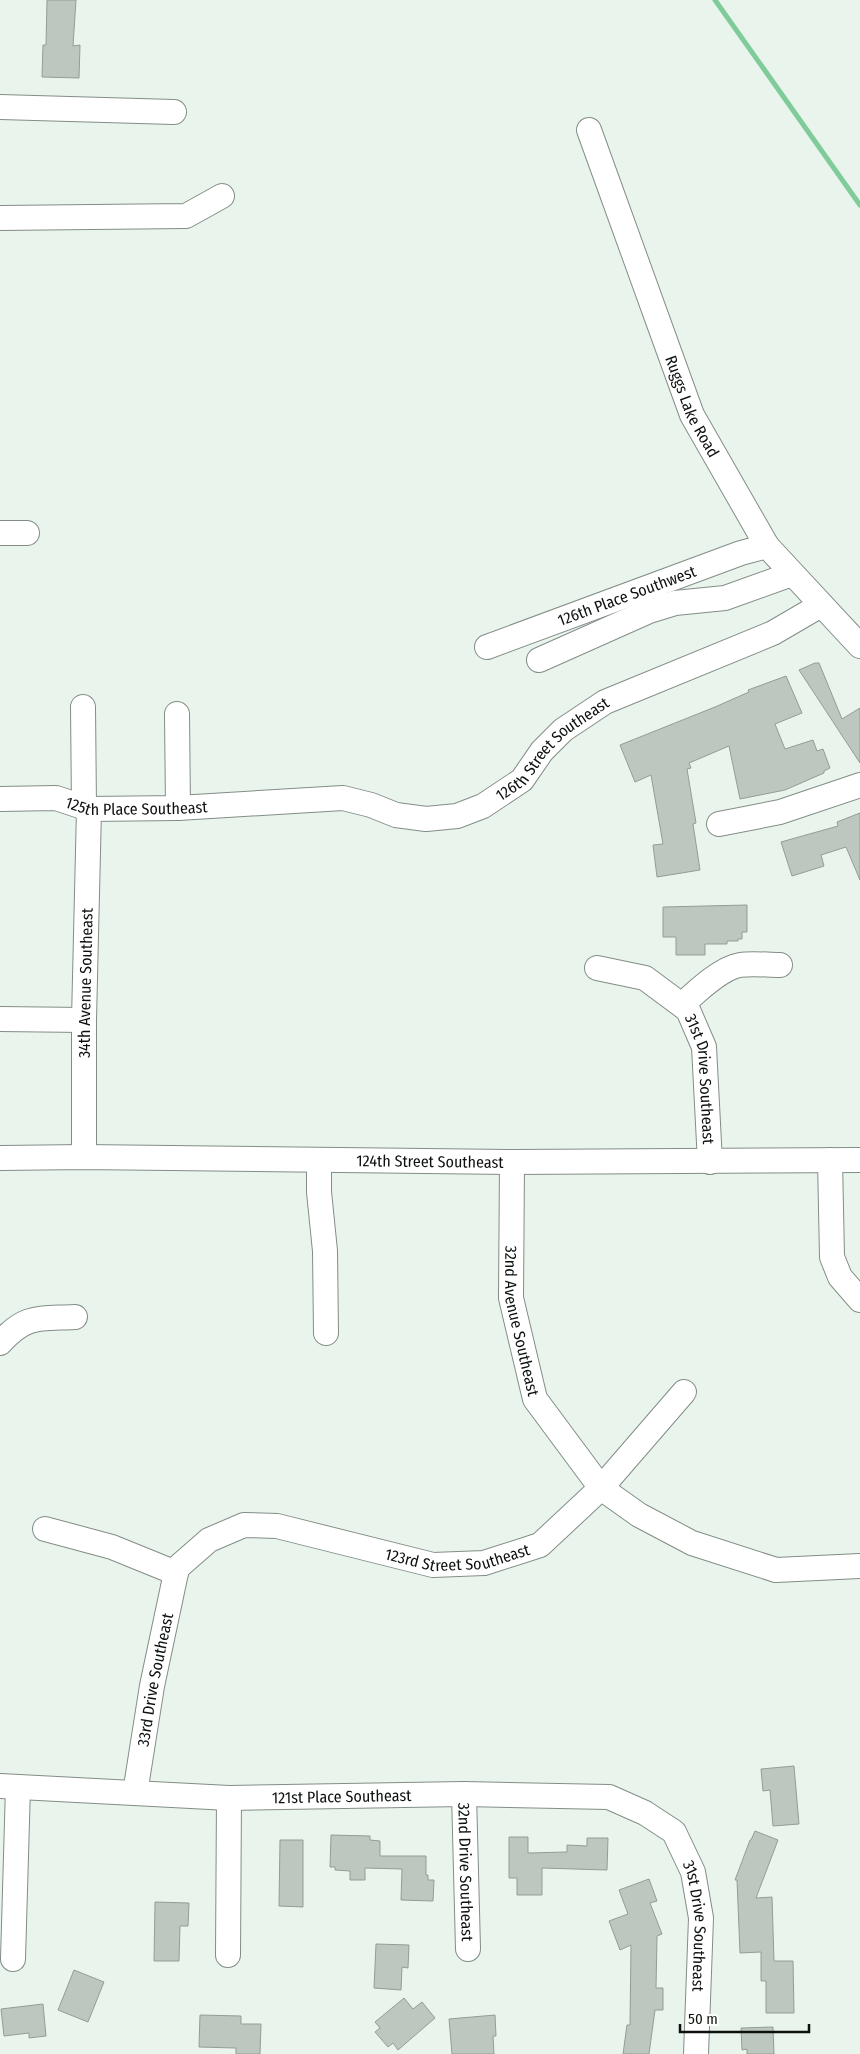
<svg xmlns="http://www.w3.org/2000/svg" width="860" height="2054" font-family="'Fira Sans Condensed',sans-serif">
<rect width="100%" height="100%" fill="#e9f5ec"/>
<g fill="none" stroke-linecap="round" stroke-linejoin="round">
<polyline stroke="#7fcc9a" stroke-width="5" points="715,0 860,205"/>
</g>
<g fill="#bcc7bf" stroke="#929d95">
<polygon points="47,0 76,0 73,46 80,45 79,78 42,77 43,45 46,45"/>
<polygon points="815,663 819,663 842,719 860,708 860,763 799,670"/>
<polygon points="786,676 802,713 775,724 785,749 813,740 817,751 823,749 830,768 824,771 824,773 785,790 740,799 729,746 689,763 691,768 687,769 696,823 693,824 700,870 657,877 653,845 663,844 651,775 635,782 620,745 715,707 749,692 748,690"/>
<polygon points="860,813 860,880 846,847 821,855 824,866 792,876 781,842 838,826 837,822"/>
<polygon points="747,905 747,932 742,932 742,939 738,939 738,941 727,941 727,944 705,944 705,955 676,955 676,937 663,937 663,907"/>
<polygon points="794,1766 799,1824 773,1826 770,1790 763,1791 761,1769"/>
<polygon points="755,1831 778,1840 756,1898 772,1897 774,1961 793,1961 794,2013 766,2013 766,1981 761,1981 761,1952 740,1953 737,1880 735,1880 750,1840 751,1840"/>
<polygon points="331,1835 370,1836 370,1840 380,1841 380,1856 426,1856 426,1875 428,1875 428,1880 434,1880 433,1901 401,1900 402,1869 365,1868 365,1880 350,1880 350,1871 335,1870 335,1867 330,1867"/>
<polygon points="509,1837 528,1837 528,1853 567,1852 567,1845 587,1846 587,1838 608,1838 607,1870 542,1868 542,1895 517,1895 517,1878 509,1878"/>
<polygon points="280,1840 303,1840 303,1907 279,1906"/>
<polygon points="649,1879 657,1901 650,1903 662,1934 657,1936 656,1988 663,1988 663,2010 655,2010 649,2054 623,2054 627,2025 630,2025 631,1945 620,1950 609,1921 628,1914 619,1890"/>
<polygon points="155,1902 189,1903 188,1926 180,1926 179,1961 154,1961"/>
<polygon points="376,1944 409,1945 408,1968 402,1967 401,1990 374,1988"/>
<polygon points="74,1970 104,1982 88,2022 58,2010"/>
<polygon points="404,1998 413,2009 422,2002 435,2018 398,2050 393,2043 388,2047 375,2032 380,2028 375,2022"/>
<polygon points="43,2004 46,2036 29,2038 29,2033 4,2036 1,2009"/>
<polygon points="200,2015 241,2016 241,2024 261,2024 260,2054 236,2054 236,2048 199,2047"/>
<polygon points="495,2015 496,2036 493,2036 494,2054 452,2054 449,2019"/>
<polygon points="773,2027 774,2054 747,2054 747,2049 742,2050 741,2028"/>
</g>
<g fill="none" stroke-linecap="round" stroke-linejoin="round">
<g stroke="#838d86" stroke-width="26">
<g id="minor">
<polyline points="0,107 174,112"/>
<path id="s1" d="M589,130L692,415L767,546L860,646"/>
<polyline points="0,218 186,216 222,196"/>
<polyline points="0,533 27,533"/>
<path id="s2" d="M487,647L741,553L767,546"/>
<polyline points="539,660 649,611 675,603 725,598 792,574"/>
<polyline points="83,707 84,808"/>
<polyline points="177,714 178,808"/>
<path id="s3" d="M0,799L56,798L89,809L178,808L343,798L371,805L396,815L426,819L457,816L483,806L522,780L542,751L563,730L605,702L773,633L821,605"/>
<polyline points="719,824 780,812 860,785"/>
<path id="s4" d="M597,968L645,978L688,1010L704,1047L710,1162"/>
<path d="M682,1005C696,992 721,968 740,965C753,963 767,965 780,965"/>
<polyline points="0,1019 84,1020"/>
<path id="s5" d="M84,1157V1020L89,809"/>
<path id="s6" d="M0,1158L84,1157L512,1162L860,1160"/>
<polyline points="319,1160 319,1192 325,1251 326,1333"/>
<polyline points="830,1160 832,1257 840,1277 860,1300"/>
<path id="s7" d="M512,1162L511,1298L535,1399L601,1488L684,1392"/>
<path d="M0,1343C26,1314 39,1319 75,1317"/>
<polyline points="45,1529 112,1547 176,1573"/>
<path id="s8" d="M0,1786L229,1798L464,1794L609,1797L645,1813L674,1832L693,1872L701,1918L696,2054"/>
<path id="s9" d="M135,1793L152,1686L177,1568L209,1540L244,1525L277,1526L433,1565L484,1563L540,1545L601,1488L639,1515L692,1543L776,1570L860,1566"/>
<path id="s10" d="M464,1794L468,1949"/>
<polyline points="228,1955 229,1798"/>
<polyline points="13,1959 18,1787"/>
</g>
</g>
<use href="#minor" stroke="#fff" stroke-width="24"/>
</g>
<g text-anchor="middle" stroke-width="5" stroke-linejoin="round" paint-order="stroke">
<g font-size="16" fill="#0d110e" stroke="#fdfffd">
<text dy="6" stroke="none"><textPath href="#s1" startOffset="295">Ruggs Lake Road</textPath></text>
<text dy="6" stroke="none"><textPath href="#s2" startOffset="149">126th Place Southwest</textPath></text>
<text dy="6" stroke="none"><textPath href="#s3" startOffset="581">126th Street Southeast</textPath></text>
<text dy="6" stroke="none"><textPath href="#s3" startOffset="138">125th Place Southeast</textPath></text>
<text dy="6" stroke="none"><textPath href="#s5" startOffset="174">34th Avenue Southeast</textPath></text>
<text dy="6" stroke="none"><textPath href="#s4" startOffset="174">31st Drive Southeast</textPath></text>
<text dy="6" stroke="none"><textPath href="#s6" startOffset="430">124th Street Southeast</textPath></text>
<text dy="6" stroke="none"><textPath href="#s7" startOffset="160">32nd Avenue Southeast</textPath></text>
<text dy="6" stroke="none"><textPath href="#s9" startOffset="528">123rd Street Southeast</textPath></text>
<text dy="6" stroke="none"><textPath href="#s9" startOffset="115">33rd Drive Southeast</textPath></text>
<text dy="6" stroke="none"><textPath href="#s8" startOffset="342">121st Place Southeast</textPath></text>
<text dy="6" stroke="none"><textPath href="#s10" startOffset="78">32nd Drive Southeast</textPath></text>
<text dy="6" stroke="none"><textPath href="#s8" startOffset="782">31st Drive Southeast</textPath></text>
</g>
</g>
<path d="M680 2024v8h129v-8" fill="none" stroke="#0d110e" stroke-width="2.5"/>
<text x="688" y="2024" font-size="15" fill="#0d110e" stroke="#fdfffd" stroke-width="4" paint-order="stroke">50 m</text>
</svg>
